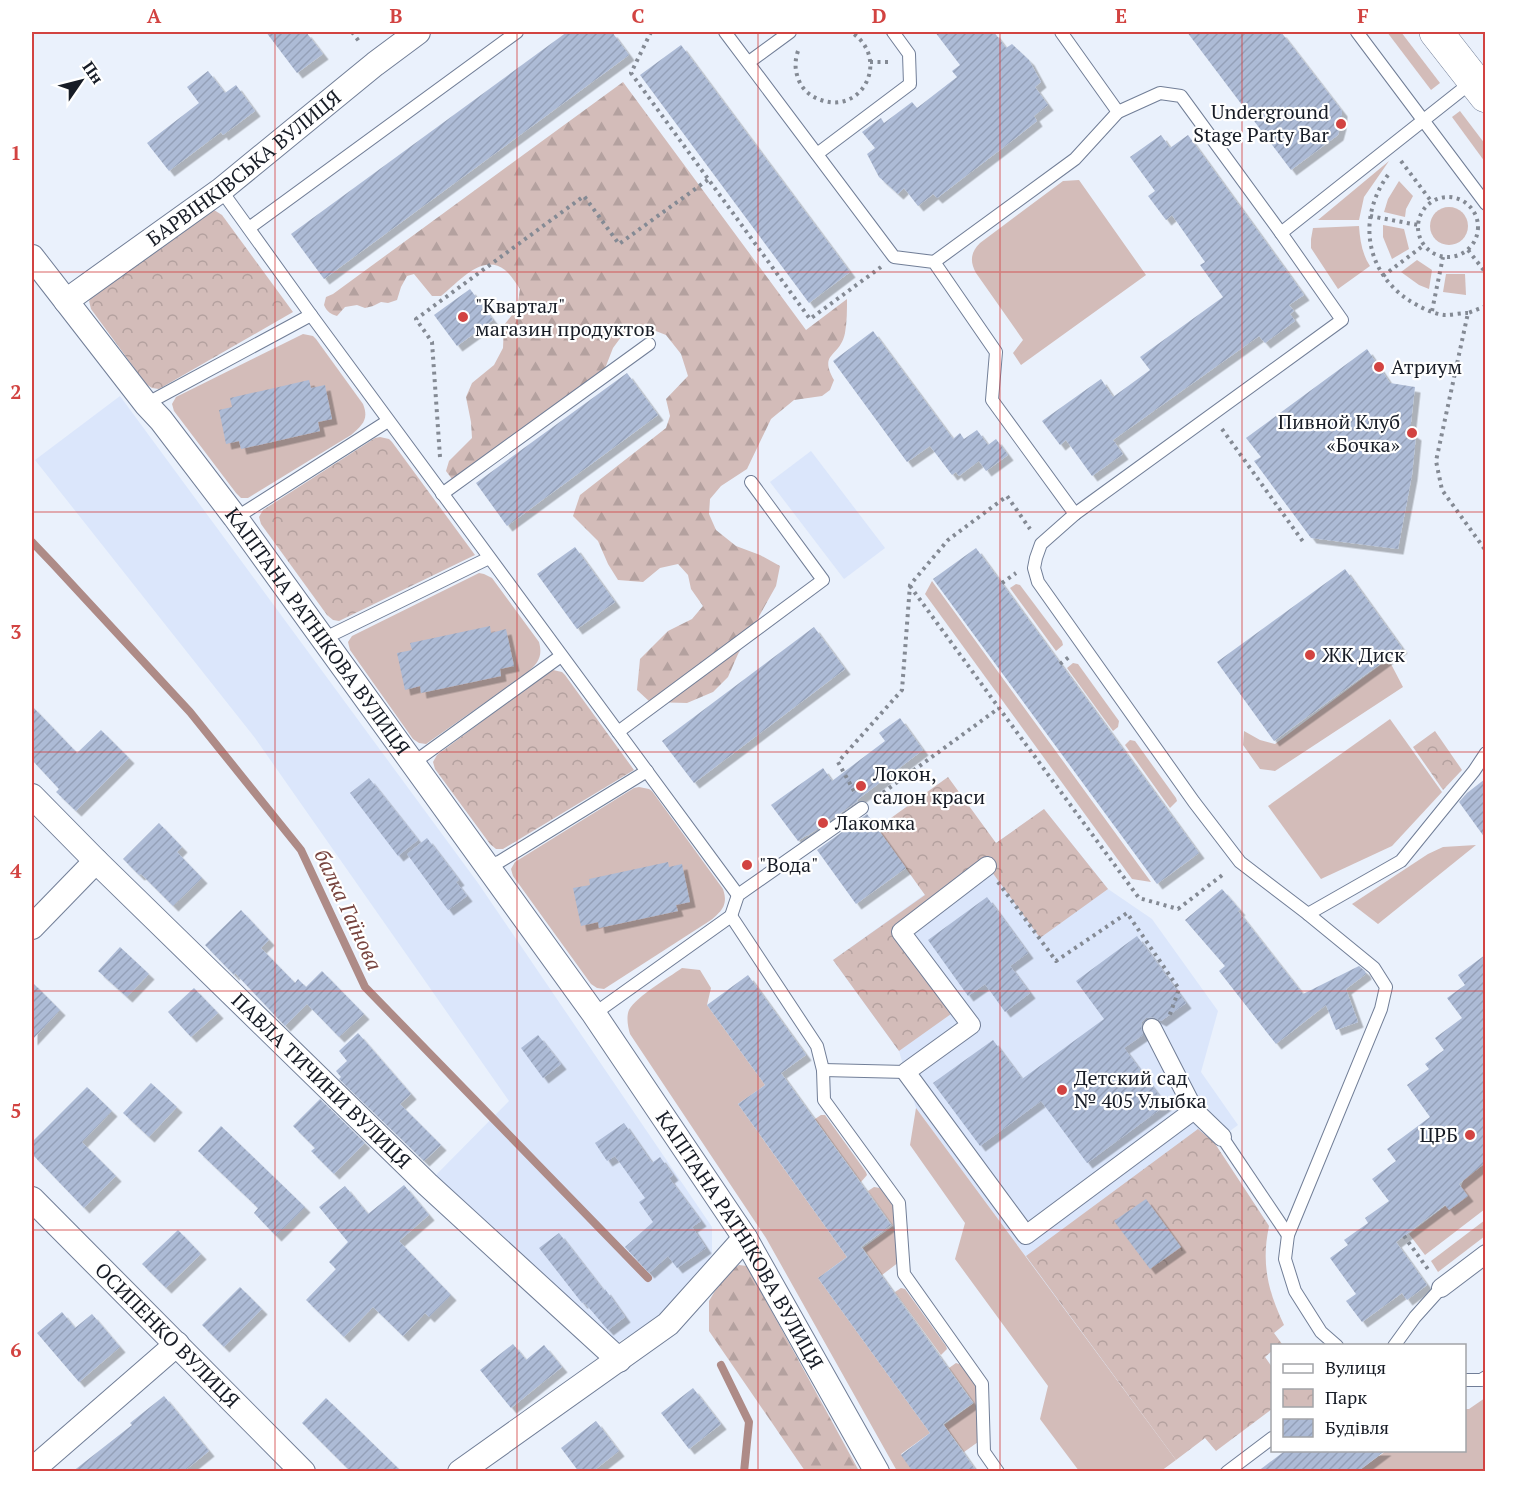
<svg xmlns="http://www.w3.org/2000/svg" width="1517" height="1503" font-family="'PT Serif',serif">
<defs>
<pattern id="forest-firs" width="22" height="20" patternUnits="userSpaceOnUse" patternTransform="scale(1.5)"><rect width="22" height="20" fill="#d3bcb9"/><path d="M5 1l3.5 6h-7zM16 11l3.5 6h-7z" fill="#b4a19f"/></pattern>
<pattern id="park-crowns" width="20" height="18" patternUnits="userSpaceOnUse" patternTransform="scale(1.5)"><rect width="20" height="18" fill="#d3bcb9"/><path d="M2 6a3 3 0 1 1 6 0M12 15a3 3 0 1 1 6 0" fill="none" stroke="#b4a19f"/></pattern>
<pattern id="building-hatch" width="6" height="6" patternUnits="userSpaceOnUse" patternTransform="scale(1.5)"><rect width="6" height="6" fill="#adbbd6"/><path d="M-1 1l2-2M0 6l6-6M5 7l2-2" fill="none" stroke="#94a0b8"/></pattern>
<filter id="shadow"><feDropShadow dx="5.5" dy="5.5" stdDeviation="0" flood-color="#0004"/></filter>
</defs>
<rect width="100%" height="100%" fill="#eaf1fc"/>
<g fill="#dbe6fb">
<polygon points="120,396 478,883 712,1227 712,1254 694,1285 668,1316 614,1344 431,1180 509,1101 255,738 35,460"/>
<polygon points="811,451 885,548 844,579 770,482"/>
<polygon points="1044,809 1108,889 1152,919 1218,1011 1201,1072 1238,1125 1214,1143 1269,1226 1265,1244 1265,1265 1118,1381 916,1108 899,1051 833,960"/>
</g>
<g fill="#d3bcb9">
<polygon points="1387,32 1401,32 1440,83 1431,90"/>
<polygon points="1460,111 1485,144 1485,162 1452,117"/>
<polygon points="1389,161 1364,197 1359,220 1318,220"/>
<path d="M1079,180L1146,275L1021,365L1013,353L1023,340L976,273C970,262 970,253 980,243L1063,181Z"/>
<polygon points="1399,181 1413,196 1406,209 1405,217 1384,212 1388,199"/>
<circle cx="1449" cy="226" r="19"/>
<polygon points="1383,225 1404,229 1409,249 1392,259 1383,237"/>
<path d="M1359,226C1360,240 1362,254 1370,266L1338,289L1311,248V239L1313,228Z"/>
<polygon points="1417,260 1432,270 1429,289 1419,285 1401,272"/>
<polygon points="1446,274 1465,274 1466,295 1443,292"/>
<path d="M303,334L313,336L316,339L363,404C369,419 363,425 351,435L248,498H241L236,493L174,411L172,404L176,397Z"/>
<path d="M479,573L484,574L492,578L539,642C543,657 538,663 527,673L426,744L419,743L413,739L350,650L348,642L352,636L475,575Z"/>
<polygon points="932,581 1151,882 1132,879 925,594"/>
<polygon points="1016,584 1020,585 1062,641 1063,645 1056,651 1010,588"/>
<polygon points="1387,660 1391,664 1403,687 1275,771 1260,769 1243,745 1244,731 1260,740 1275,744"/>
<polygon points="1073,663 1078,664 1119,721 1118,727 1113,731 1067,668"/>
<polygon points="1390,719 1442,792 1392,846 1321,879 1268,806"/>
<polygon points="1130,740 1135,741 1176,798 1177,801 1170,808 1125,745"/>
<path d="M639,787L649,789L652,791L723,889C728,904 723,910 711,920L604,989L597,988L591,984L513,876L511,869L515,862L634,788Z"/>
<polygon points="1476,845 1378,924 1352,904 1428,854 1443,847"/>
<path d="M682,968L700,970L711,988L707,1005L765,1085L738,1104L847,1257L818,1278L930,1433L901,1454L913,1471H897L766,1238L630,1034C628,1027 626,1017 629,1010C637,996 668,978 682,968Z"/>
<polygon points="916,1108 1176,1460 1161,1471 1079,1471 1040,1419 1048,1386 955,1259 965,1223 910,1145"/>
<polygon points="821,1115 825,1115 866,1172 867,1175 861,1182 815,1119"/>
<polygon points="1485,1160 1485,1209 1425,1255 1409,1234 1457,1197 1465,1176"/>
<polygon points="874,1187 880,1188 895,1209 899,1262 882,1275 863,1248 893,1226 868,1191"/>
<polygon points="1485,1220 1485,1236 1438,1272 1431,1261"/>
<polygon points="901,1288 905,1289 946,1346 947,1349 941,1355 895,1292"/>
<polygon points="956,1363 962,1365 977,1386 978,1442 964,1452 944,1425 974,1403 949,1368"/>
<polygon points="1485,1398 1485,1471 1357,1472 1386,1451 1464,1450 1465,1409 1469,1409"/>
</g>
<g fill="url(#forest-firs)">
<path d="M623,82L806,330L847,299C847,310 847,322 845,333C840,358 818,352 834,380L830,390L822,396L794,400L771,419L747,469L721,486L710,499L709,514L716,530L736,546L760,555L780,566L776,586L738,654L728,677L713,692L687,703L650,702L637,690L640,659L668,631L692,619L703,606L691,589L688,575L678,564L660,568L643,582L618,580L608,564L598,541L573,516L580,495L666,428L670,416L666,399L688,376L681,354L666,335L643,326L624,333L613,348L604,371L456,481L452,479L446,471L449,461L472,438L471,422L466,397L472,383L494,365L503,348L504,325L517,309L520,289C515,282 511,275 505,270C482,252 458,283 441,296H432L414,274L407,276L401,287L397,300L388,303L381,302L373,306L365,308L357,305L345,307L337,316C331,314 327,312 324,305L326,297L333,294Z"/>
<polygon points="739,1265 747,1266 859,1471 805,1471 709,1331 709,1301 725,1274"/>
</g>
<g fill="url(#park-crowns)">
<polygon points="209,210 214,210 222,215 293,312 159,389 152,388 146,384 91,309 89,301 91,298"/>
<polygon points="380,437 389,439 392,442 475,555 339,621 333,620 327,615 261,524 259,517 263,510 375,438"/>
<polygon points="553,670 562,672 565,675 634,770 503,849 496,849 490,844 435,769 433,762 437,755 548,672"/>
<polygon points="1435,731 1462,770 1443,790 1413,747"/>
<polygon points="948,777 996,843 1044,809 1108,889 1040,938 992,872 898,940 951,1014 899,1051 833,960 925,895 877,828"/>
<path d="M1198,1129L1214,1142L1269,1226C1261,1264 1268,1291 1284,1325L1274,1333L1282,1344L1280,1345L1272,1346V1351L1265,1357L1272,1367V1409L1216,1451L1205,1438L1176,1460L1026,1256Z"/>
</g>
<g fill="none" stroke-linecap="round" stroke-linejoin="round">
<g stroke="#ae8b87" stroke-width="8">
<polyline points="32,542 53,564 190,712 301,850 365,987 648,1278"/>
<polyline points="721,1365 749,1422 744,1472"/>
</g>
</g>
<g fill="url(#building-hatch)" filter="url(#shadow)">
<polygon points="266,32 306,32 323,54 297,73"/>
<polygon points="567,32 612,32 629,55 324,279 291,234"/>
<polygon points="935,32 994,32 1006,48 1012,44 1029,60 1041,82 1035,87 1048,105 1034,116 1037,121 1013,140 937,198 933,194 918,206 904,188 898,194 879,177 867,154 875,148 862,132 881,118 884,123 912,102 917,108 957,77 952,71 960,65"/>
<polygon points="1187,32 1281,32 1342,111 1341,124 1338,135 1291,170"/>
<polygon points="681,45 850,272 809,303 640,75"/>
<polygon points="208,71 225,93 236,85 255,111 223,135 221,132 169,171 147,143 199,103 187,87"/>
<polygon points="1161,135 1170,148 1188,135 1304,295 1289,305 1294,311 1290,314 1295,321 1265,343 1259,336 1113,440 1123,454 1092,476 1066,440 1060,445 1042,421 1101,379 1113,397 1150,370 1140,357 1223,297 1200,265 1205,262 1172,215 1166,220 1148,196 1155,191 1130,157"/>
<polygon points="470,289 493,320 457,346 434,315"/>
<polygon points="873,331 953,439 960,433 964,439 977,430 988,445 996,439 1008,455 986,471 979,461 959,476 956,472 952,475 930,446 907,462 833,361"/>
<polygon points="1367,349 1390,383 1415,387 1410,431 1416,435 1412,475 1398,549 1311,538 1254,461 1261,457 1246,438"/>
<polygon points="627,373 658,415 507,526 476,483"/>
<polygon points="309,380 311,388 325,385 332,419 318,422 320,431 241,449 239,441 226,444 219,410 232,407 230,398"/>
<polygon points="575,547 615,602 577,629 537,574"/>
<polygon points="976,548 1199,853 1157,884 933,579"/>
<polygon points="1345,569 1402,648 1274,741 1217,662"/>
<polygon points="490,626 491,633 506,629 514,666 500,669 501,676 421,693 420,686 405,690 397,653 412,650 410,643"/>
<polygon points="814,627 845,669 694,783 662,741"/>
<polygon points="32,706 77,753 101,730 129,758 76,811 56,792 59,789 32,760"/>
<polygon points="900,718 923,750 857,800 858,801 807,836 807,835 798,841 771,805 823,768 832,781 885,741 879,733"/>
<polygon points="369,778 418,840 398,856 350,793"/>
<polygon points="1485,779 1485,838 1459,802 1467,793"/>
<polygon points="867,814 906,868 856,904 817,850"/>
<polygon points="159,823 182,847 177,852 202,878 173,906 141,874 139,875 123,859"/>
<polygon points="427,838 459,880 456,882 467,896 448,910 407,854"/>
<polygon points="668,862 669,867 682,864 690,902 676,905 678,911 599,928 598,922 581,926 573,888 590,885 589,879"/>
<polygon points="1222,889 1240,910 1238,911 1303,994 1359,966 1365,971 1366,974 1346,989 1358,1022 1336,1030 1326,1005 1276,1044 1219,971 1225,966 1185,920"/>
<polygon points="987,897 1028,953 1010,966 1030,993 1005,1012 985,984 968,996 928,940"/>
<polygon points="241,910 269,940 261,948 295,983 298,979 306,987 322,971 364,1014 339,1037 307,1004 285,1026 235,973 234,975 205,945"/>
<polygon points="1137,936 1186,1003 1161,1021 1153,1017 1146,1018 1142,1022 1141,1027 1143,1035 1124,1048 1166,1105 1087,1163 1041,1101 980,1146 933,1083 993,1040 1022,1079 1104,1019 1076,981"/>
<polygon points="120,947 149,974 127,997 98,971"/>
<polygon points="1485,955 1485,1163 1459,1184 1468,1196 1449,1210 1445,1205 1396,1242 1427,1285 1407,1300 1402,1293 1362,1322 1346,1301 1356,1294 1330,1258 1348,1245 1344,1240 1368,1223 1365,1218 1389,1201 1372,1179 1396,1161 1387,1149 1430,1117 1407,1085 1429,1069 1425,1064 1444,1050 1435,1038 1462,1018 1447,998 1465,985 1458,975"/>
<polygon points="748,975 806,1055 781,1073 891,1225 861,1247 973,1403 943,1424 977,1472 913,1472 901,1455 930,1433 818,1278 847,1257 738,1104 765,1085 707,1005"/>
<polygon points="32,982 60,1010 32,1040"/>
<polygon points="194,988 218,1013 191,1037 168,1012"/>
<polygon points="358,1033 411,1094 400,1104 441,1145 424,1161 339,1079 341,1077 336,1071 347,1061 339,1051"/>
<polygon points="538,1035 561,1064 543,1078 521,1048"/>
<polygon points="151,1083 177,1107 149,1137 123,1113"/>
<polygon points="87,1087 112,1111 82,1142 116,1176 84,1208 32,1154 32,1142"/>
<polygon points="320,1099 365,1143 334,1174 311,1151 315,1148 293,1126"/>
<polygon points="624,1123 652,1163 660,1157 673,1175 669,1178 701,1221 692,1227 706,1248 677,1268 668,1256 649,1273 625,1247 653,1222 639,1202 645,1198 615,1156 607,1161 595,1143"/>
<polygon points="221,1126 305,1207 276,1236 254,1213 258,1208 198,1151"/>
<polygon points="404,1185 429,1215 399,1241 451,1295 429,1317 425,1313 403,1336 373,1307 344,1337 306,1300 336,1269 329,1262 348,1242 319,1207 345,1186 368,1214"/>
<polygon points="1146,1199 1181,1247 1150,1269 1114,1221"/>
<polygon points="178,1230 201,1254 166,1288 142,1264"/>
<polygon points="559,1233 604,1291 605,1289 625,1317 608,1330 584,1302 582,1303 539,1248"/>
<polygon points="240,1287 262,1309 224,1347 202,1325"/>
<polygon points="62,1312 75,1328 92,1314 120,1347 79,1382 37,1333"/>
<polygon points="513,1344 526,1360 544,1345 562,1367 511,1408 480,1370"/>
<polygon points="693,1388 721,1424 689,1449 661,1413"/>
<polygon points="164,1396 209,1451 183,1472 72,1472 132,1425 130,1423"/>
<polygon points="326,1398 402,1472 351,1472 302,1423"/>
<polygon points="596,1421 619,1451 592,1472 579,1472 561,1448"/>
<polygon points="1286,1450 1386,1450 1357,1472 1257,1472"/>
</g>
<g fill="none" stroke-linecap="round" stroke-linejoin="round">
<g stroke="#717e97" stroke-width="14">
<g id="service">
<polyline points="725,32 894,257 934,262 996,352 992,400 1075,514"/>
<polyline points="1061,32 1118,112"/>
<polyline points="1357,32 1486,204"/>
<polyline points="749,62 790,32"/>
<polyline points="817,154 910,84 909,54 893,32"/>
<polyline points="221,190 311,315 738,895"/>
<polyline points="249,228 517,32"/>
<polyline points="934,262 1075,159 1118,112 1160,93 1181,96 1281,233"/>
<polyline points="146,404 311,315"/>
<polyline points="442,494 649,344"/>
<polyline points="235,517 245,512 388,421"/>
<polyline points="323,639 489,558"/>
<polyline points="618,732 823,580 751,482"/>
<polyline points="413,763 561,656"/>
<polyline points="488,866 499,862 647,771"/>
<polyline points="1308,914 1401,861 1474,771 1486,753"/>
<polyline points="731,916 738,895 862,808"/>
<polyline points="594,1014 731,916 817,1046 823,1070 824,1100 899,1203 904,1274 982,1384 984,1452 998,1472"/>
<polyline points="823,1070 906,1072"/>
<polyline points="1222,1137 1288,1235"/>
<polyline points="1337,1346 1321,1332 1295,1291 1285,1259 1288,1235 1381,1009 1386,987 1374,968 1308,914 1240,862 1194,802 1038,582 1034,568 1036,558 1041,544 1075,514 1342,320 1281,233 1473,81"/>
<polyline points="1394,1346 1415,1317 1441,1288"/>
<polyline points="1464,1380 1481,1380 1486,1377"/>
<polyline points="1227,1472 1272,1438"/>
</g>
</g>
<g stroke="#717e97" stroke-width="20">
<g id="pedestrian">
<polyline points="987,866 901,932 971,1025 906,1072 1026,1235 1194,1110"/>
<polyline points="1152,1028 1194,1110 1222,1137"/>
<polyline points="1441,1288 1486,1254"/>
</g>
</g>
<g stroke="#717e97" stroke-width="26">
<g id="minor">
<path id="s1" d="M32,257L146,404L161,420L235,517L594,1014L745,1238L877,1472"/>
<path id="s2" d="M66,301L221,190L375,64L418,32"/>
<path id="s3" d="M32,796L96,861L427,1184L619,1360"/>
<polyline points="32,927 96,861"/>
<path id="s4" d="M32,1199L303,1472"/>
<polyline points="32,1470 177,1344"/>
<polyline points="460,1472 668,1324 745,1238"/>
</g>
</g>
<g stroke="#717e97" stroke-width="34">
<polyline id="secondary" points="1436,32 1486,96"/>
</g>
<g stroke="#848a94" stroke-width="4" stroke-dasharray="3 4.5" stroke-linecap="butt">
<polyline points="352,32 361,44"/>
<polyline points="651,32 631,73 810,319 881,267"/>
<path d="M798,51C794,63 795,72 800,83C804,91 812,97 821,100C863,115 891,58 851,32"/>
<polyline points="870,62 890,62"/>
<polyline points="1401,161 1431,201"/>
<path d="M1388,175C1357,218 1365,272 1410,301C1420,307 1433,314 1445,315C1452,315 1461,313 1468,313"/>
<circle cx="1448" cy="227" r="30"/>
<polyline points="1370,216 1418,225"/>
<polyline points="1468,250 1486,273"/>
<polyline points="1383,276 1424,245"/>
<polyline points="1486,306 1468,313 1436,461 1442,490 1486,551"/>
<polyline points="1432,311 1443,257"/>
<polyline points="1222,429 1304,543"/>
<polyline points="440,457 432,342 416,319 584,196 619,244 709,179"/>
<polyline points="1002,583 1016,573"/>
<polyline points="910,586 999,708 1139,898 1178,909 1225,873"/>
<polyline points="1060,664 1069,657"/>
<polyline points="854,791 838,762 902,690 910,585 948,540 1007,496 1030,529"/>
<polyline points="877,797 999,708"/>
<polyline points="998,882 1056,961 1127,913 1179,989 1169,1017"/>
<polyline points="1404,1236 1430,1272"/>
</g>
<use href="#service" stroke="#fff" stroke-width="12"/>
<use href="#pedestrian" stroke="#fff" stroke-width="18"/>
<use href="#minor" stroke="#fff" stroke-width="24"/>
<use href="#secondary" stroke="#fff" stroke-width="33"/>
</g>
<path fill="none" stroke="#d24341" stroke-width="1.5" stroke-opacity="0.55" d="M275,32V1472M517,32V1472M758,32V1472M1000,32V1472M1242,32V1472M32,272H1486M32,512H1486M32,752H1486M32,991H1486M32,1230H1486"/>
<g fill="#d24341" stroke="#fff" stroke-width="2">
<circle cx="1341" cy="124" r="6"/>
<circle cx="463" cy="317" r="6"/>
<circle cx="1379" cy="367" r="6"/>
<circle cx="1412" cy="433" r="6"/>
<circle cx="1310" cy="655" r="6"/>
<circle cx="861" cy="786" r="6"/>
<circle cx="823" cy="823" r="6"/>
<circle cx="747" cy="865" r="6"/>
<circle cx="1062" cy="1090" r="6"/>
<circle cx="1470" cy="1135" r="6"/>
</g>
<g text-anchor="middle" stroke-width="4.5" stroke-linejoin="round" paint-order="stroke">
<g font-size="20" fill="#171c26" stroke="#fff" text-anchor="start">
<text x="1329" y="119" text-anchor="end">Underground<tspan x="1329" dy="23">Stage Party Bar</tspan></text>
<text x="475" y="313">"Квартал"<tspan x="475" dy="23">магазин продуктов</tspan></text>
<text x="1391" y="374">Атриум</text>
<text x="1400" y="429" text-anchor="end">Пивной Клуб<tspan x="1400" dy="23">«Бочка»</tspan></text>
<text x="1322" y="662">ЖК Диск</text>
<text x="873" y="781">Локон,<tspan x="873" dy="23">салон краси</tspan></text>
<text x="835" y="830">Лакомка</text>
<text x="759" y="872">"Вода"</text>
<text x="1074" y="1085">Детский сад<tspan x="1074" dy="23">№ 405 Улыбка</tspan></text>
<text x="1458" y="1142" text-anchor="end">ЦРБ</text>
</g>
<g font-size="20" fill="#171c26" stroke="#fff">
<text dy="7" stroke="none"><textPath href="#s2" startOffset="222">БАРВІНКІВСЬКА ВУЛИЦЯ</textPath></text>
<text dy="7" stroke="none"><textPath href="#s1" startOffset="471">КАПІТАНА РАТНІКОВА ВУЛИЦЯ</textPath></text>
<text dy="7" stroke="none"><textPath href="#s3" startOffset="406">ПАВЛА ТИЧИНИ ВУЛИЦЯ</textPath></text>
<text dy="7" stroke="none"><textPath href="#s1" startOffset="1212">КАПІТАНА РАТНІКОВА ВУЛИЦЯ</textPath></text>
<text dy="7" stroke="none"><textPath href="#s4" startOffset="192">ОСИПЕНКО ВУЛИЦЯ</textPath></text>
</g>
<g font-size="21" font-style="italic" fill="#77433e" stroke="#fff">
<text transform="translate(348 910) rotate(65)" y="7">балка Гаїнова</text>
</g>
</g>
<rect width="1517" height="1503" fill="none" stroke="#ffffff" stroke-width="66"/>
<rect x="1271" y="1344" width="195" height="108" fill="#ffffff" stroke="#a2a4a8" stroke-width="1.5"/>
<rect x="1283" y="1364" width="30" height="9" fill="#ffffff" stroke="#a2a4a8" stroke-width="1.5"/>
<text x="1325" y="1374" font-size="18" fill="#171c26">Вулиця</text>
<rect x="1283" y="1389" width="30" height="18" fill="url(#park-crowns)" stroke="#a2a4a8" stroke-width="1.5"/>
<text x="1325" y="1404" font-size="18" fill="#171c26">Парк</text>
<rect x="1283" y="1419" width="30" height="18" fill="url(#building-hatch)" stroke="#a2a4a8" stroke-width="1.5"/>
<text x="1325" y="1434" font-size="18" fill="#171c26">Будівля</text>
<g transform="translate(81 81) rotate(55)" stroke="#ffffff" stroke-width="4.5" paint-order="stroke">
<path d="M0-4.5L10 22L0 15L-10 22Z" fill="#171c26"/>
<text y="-9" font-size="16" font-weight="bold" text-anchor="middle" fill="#171c26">Пн</text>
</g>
<rect x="33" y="33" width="1451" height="1437" fill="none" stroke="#d24341" stroke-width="2"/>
<g font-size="20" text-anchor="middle" font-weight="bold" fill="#d24341">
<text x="154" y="23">A</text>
<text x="396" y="23">B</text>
<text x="638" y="23">C</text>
<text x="879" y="23">D</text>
<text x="1121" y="23">E</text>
<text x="1363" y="23">F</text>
<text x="16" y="160">1</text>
<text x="16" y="399">2</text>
<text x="16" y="639">3</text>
<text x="16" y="878">4</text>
<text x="16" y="1118">5</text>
<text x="16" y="1357">6</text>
</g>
</svg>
